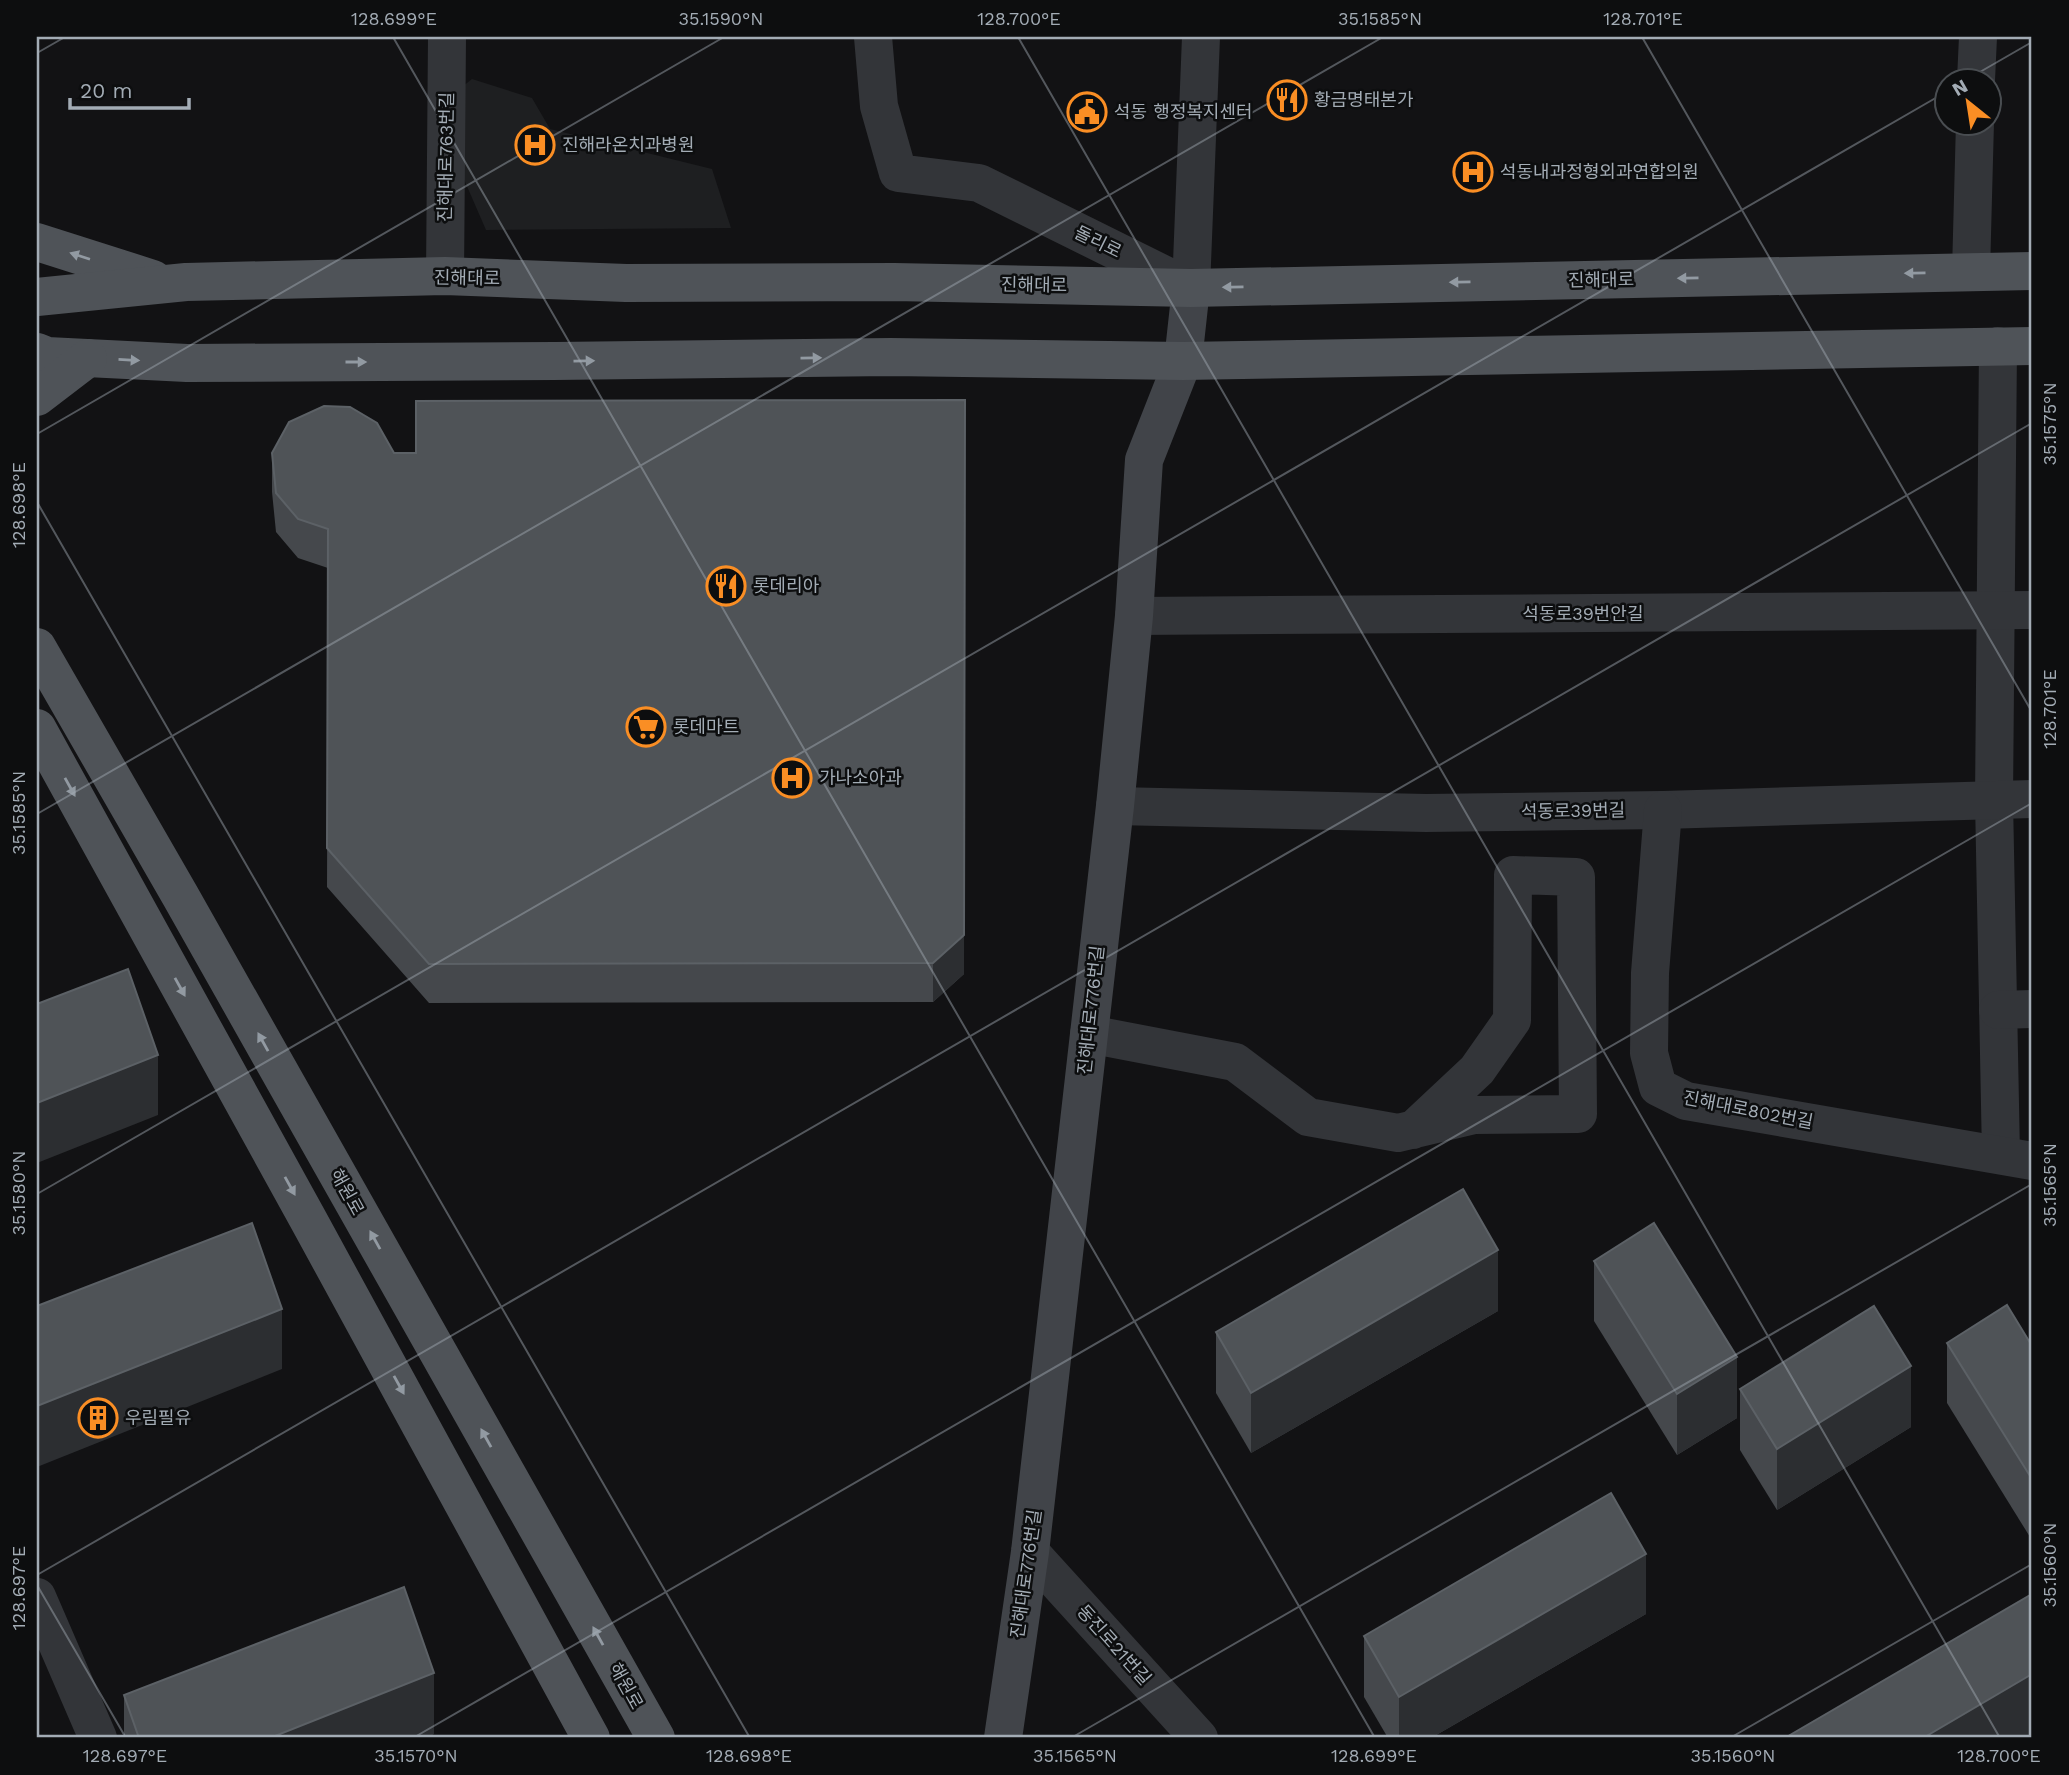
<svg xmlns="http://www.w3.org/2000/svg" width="2069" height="1775" font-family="'Work Sans','Noto Sans KR',sans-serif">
<rect width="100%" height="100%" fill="#121214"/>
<polygon fill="#1e1f21" points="472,79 532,98 550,129 712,169 731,228 486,230 456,161 462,87"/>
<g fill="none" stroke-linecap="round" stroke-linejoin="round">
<g stroke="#333539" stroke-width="38">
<polyline points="873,37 879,106 898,173 979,183 1191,288 1201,37"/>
<polyline points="1976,80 1978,37"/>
<polyline points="1971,272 1975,122"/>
<polyline points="445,276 447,37"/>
<polyline points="1998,346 1994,800 2001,1155"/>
<polyline points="1134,616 2032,610"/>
<polyline points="1115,806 1426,813 1663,810 2032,799"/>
<polyline points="1663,810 1650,973 1649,1053 1658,1087 1686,1101 2032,1161"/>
<polyline points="1998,1010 2032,1009"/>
<polyline points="1089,1034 1235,1062 1308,1117 1398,1133 1474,1115 1578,1114 1576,877 1513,875 1512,1020 1477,1070 1413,1130"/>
<polyline points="1030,1552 1199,1738"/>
<polyline points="37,1597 98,1738"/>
</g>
<polyline stroke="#414449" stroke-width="38" points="1003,1738 1030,1552 1115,806 1134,616 1144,460 1183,361 1191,288"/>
<g stroke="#4f5358" stroke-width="38">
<polyline points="37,242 153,279"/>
<polyline points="37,297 186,282 445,276 626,283 894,282 1191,288 2032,271"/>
<polyline points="37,352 47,356 187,363 555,361 891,357 1183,361 2032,346"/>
<polyline points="37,397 88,358"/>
<polyline points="37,647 181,897 656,1738"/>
<polyline points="37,728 309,1221 591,1738"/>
</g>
</g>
<g fill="#45484c">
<polygon points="272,453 394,453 964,974 933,1002 429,1003 327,887 328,568 298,558 276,532 272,492"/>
<polygon points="1594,1261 1737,1418 1677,1455 1594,1321"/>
<polygon points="1498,1311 1251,1453 1216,1393 1216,1332"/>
<polygon points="1947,1343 2032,1346 2032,1535 2030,1537 1947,1403"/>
<polygon points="1740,1389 1911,1427 1777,1510 1740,1450"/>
<polygon points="1646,1614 1431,1738 1388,1738 1364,1697 1364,1636"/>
<polygon points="124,1695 434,1734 422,1738 124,1738"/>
</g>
<g fill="#2c2e31">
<polygon points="965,400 964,974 933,1002 933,963"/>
<polygon points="158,1055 158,1115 37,1163 37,1103"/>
<polygon points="1498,1250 1498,1311 1251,1453 1251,1393"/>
<polygon points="282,1309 282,1369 37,1467 37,1406"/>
<polygon points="1737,1357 1737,1418 1677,1455 1677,1394"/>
<polygon points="1911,1366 1911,1427 1777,1510 1777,1449"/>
<polygon points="2032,1474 2032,1535 2030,1537 2030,1476"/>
<polygon points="1646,1554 1646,1614 1431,1738 1399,1738 1399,1697"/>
<polygon points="434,1673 434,1734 422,1738 270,1738"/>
<polygon points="2032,1674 2032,1735 2026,1738 1923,1738"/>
</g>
<g fill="#4f5357" stroke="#5c6166" stroke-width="2">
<polygon points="965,400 964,935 933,963 429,964 327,848 328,529 298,519 276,493 272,453 289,422 324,406 350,407 377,423 394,453 416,453 416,401"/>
<polygon points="128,969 158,1055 37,1103 37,1004"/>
<polygon points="1463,1189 1498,1250 1251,1393 1216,1332"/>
<polygon points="252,1223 282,1309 37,1406 37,1306"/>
<polygon points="1654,1223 1737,1357 1677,1394 1594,1261"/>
<polygon points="2007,1305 2032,1346 2032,1474 2030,1476 1947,1343"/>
<polygon points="1874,1306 1911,1366 1777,1449 1740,1389"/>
<polygon points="1611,1493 1646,1554 1399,1697 1364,1636"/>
<polygon points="404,1587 434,1673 270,1738 139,1738 124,1695"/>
<polygon points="2032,1594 2032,1674 1923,1738 1785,1738"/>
</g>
<defs><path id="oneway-solid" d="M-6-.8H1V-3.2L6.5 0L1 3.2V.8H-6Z" transform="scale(1.75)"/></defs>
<g fill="#929aa2">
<use href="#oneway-solid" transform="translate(80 256) rotate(-162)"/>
<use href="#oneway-solid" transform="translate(1915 273) rotate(179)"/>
<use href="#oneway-solid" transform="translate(1688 278) rotate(179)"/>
<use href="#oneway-solid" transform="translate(1460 282) rotate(179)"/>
<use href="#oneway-solid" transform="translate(1233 287) rotate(179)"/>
<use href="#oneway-solid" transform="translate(811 358) rotate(-1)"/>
<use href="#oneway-solid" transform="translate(129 360) rotate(3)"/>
<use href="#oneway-solid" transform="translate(584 361) rotate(-1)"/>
<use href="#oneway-solid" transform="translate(356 362)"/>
<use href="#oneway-solid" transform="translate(70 787) rotate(61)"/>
<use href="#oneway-solid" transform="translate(180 987) rotate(61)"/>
<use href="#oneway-solid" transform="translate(263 1042) rotate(-119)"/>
<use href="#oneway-solid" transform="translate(290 1186) rotate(61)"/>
<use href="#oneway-solid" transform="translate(375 1240) rotate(-119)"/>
<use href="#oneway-solid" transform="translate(399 1385) rotate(61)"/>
<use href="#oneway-solid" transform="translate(486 1438) rotate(-119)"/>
<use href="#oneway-solid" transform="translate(598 1636) rotate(-119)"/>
</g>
<path fill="none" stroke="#a3acb5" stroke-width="2" stroke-opacity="0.45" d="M393,37L1375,1738M1018,37L2000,1738M1642,37L2032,712M37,53L65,37M1966,80L2032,42M37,434L724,37M37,502L750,1738M37,814L1383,37M37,1194L1946,92M37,1575L2032,423M37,1585L126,1738M413,1738L2032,803M1071,1738L2032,1184M1730,1738L2032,1564"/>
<defs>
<g id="restaurant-ring" transform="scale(2.0125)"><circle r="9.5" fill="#0d0e0f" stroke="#fa8e24" stroke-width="1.5"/><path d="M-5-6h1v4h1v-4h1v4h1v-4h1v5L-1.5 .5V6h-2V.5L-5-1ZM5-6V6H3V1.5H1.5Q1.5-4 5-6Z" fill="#fa8e24"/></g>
<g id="civic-ring" transform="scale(2.0125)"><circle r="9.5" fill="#0d0e0f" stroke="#fa8e24" stroke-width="1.5"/><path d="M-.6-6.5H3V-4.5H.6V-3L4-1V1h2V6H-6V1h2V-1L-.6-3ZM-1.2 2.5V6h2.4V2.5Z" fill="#fa8e24"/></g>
<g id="hospital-ring" transform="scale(2.0125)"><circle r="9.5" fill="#0d0e0f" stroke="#fa8e24" stroke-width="1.5"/><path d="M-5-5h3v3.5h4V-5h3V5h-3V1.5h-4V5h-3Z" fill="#fa8e24"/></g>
<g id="supermarket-ring" transform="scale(2.0125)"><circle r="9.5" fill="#0d0e0f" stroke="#fa8e24" stroke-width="1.5"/><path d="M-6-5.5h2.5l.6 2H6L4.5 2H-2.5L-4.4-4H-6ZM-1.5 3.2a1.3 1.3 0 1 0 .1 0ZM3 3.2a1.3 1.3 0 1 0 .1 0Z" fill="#fa8e24"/></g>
<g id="building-ring" transform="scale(2.0125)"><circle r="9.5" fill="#0d0e0f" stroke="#fa8e24" stroke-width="1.5"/><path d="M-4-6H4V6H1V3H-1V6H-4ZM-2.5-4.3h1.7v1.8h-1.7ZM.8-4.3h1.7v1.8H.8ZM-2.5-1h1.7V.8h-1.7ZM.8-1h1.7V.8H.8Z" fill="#fa8e24"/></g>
</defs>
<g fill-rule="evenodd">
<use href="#restaurant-ring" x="1287" y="100"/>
<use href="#civic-ring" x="1087" y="112"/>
<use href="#hospital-ring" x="535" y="145"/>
<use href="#hospital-ring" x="1473" y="172"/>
<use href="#restaurant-ring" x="726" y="586"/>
<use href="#supermarket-ring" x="646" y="727"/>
<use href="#hospital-ring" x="792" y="778"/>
<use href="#building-ring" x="98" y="1418"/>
</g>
<g text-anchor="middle" stroke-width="5" stroke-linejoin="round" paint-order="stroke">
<g font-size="18" fill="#a3acb5" stroke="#0d0e0f" text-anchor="start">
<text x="1314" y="106">황금명태본가</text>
<text x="1114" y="118">석동 행정복지센터</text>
<text x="562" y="151">진해라온치과병원</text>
<text x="1500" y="178">석동내과정형외과연합의원</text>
<text x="753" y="592">롯데리아</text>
<text x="673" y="733">롯데마트</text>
<text x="819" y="784">가나소아과</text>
<text x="125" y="1424">우림필유</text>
</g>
<g font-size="18" fill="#a3acb5" stroke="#0d0e0f">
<text transform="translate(446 157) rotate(-89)" y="6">진해대로763번길</text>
<text transform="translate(1098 242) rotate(26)" y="6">돌리로</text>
<text transform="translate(467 278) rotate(1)" y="6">진해대로</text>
<text transform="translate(1601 280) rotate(-1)" y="6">진해대로</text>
<text transform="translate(1034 285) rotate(1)" y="6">진해대로</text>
<text x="1583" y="620">석동로39번안길</text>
<text transform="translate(1573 811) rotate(-1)" y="6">석동로39번길</text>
<text transform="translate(1091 1010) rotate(-84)" y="6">진해대로776번길</text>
<text transform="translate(1748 1110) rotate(11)" y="6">진해대로802번길</text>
<text transform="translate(347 1192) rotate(61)" y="6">해원로</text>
<text transform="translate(1026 1574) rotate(-82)" y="6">진해대로776번길</text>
<text transform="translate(1114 1645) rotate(48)" y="6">동진로21번길</text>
<text transform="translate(626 1686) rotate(61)" y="6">해원로</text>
</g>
</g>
<rect width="2069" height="1775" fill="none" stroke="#0d0e0f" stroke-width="77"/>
<g transform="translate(1968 102) rotate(330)"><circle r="33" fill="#0d0e0f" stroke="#494d51" stroke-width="2"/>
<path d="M0-5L12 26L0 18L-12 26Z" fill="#fa8e24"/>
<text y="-10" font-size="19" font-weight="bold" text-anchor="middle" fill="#a3acb5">N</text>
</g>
<path d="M70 98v10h119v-10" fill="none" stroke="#a3acb5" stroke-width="3.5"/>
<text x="80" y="98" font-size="21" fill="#a3acb5" stroke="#0d0e0f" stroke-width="5" paint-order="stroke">20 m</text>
<rect x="38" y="38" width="1992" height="1698" fill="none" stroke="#a3acb5" stroke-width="2.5"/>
<g font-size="18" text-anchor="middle" fill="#a3acb5">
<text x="394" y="25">128.699°E</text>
<text x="721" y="25">35.1590°N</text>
<text x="1019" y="25">128.700°E</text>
<text x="1380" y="25">35.1585°N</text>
<text x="1643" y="25">128.701°E</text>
<text transform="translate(2050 424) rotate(-90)" y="6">35.1575°N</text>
<text transform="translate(19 505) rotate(-90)" y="6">128.698°E</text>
<text transform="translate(2050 709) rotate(-90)" y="6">128.701°E</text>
<text transform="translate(19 813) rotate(-90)" y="6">35.1585°N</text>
<text transform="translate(2050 1185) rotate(-90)" y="6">35.1565°N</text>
<text transform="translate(19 1193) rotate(-90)" y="6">35.1580°N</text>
<text transform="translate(2050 1565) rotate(-90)" y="6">35.1560°N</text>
<text transform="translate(19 1588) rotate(-90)" y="6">128.697°E</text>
<text x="125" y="1762">128.697°E</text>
<text x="416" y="1762">35.1570°N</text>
<text x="749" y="1762">128.698°E</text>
<text x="1075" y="1762">35.1565°N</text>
<text x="1374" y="1762">128.699°E</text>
<text x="1733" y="1762">35.1560°N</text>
<text x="1999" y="1762">128.700°E</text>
</g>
</svg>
